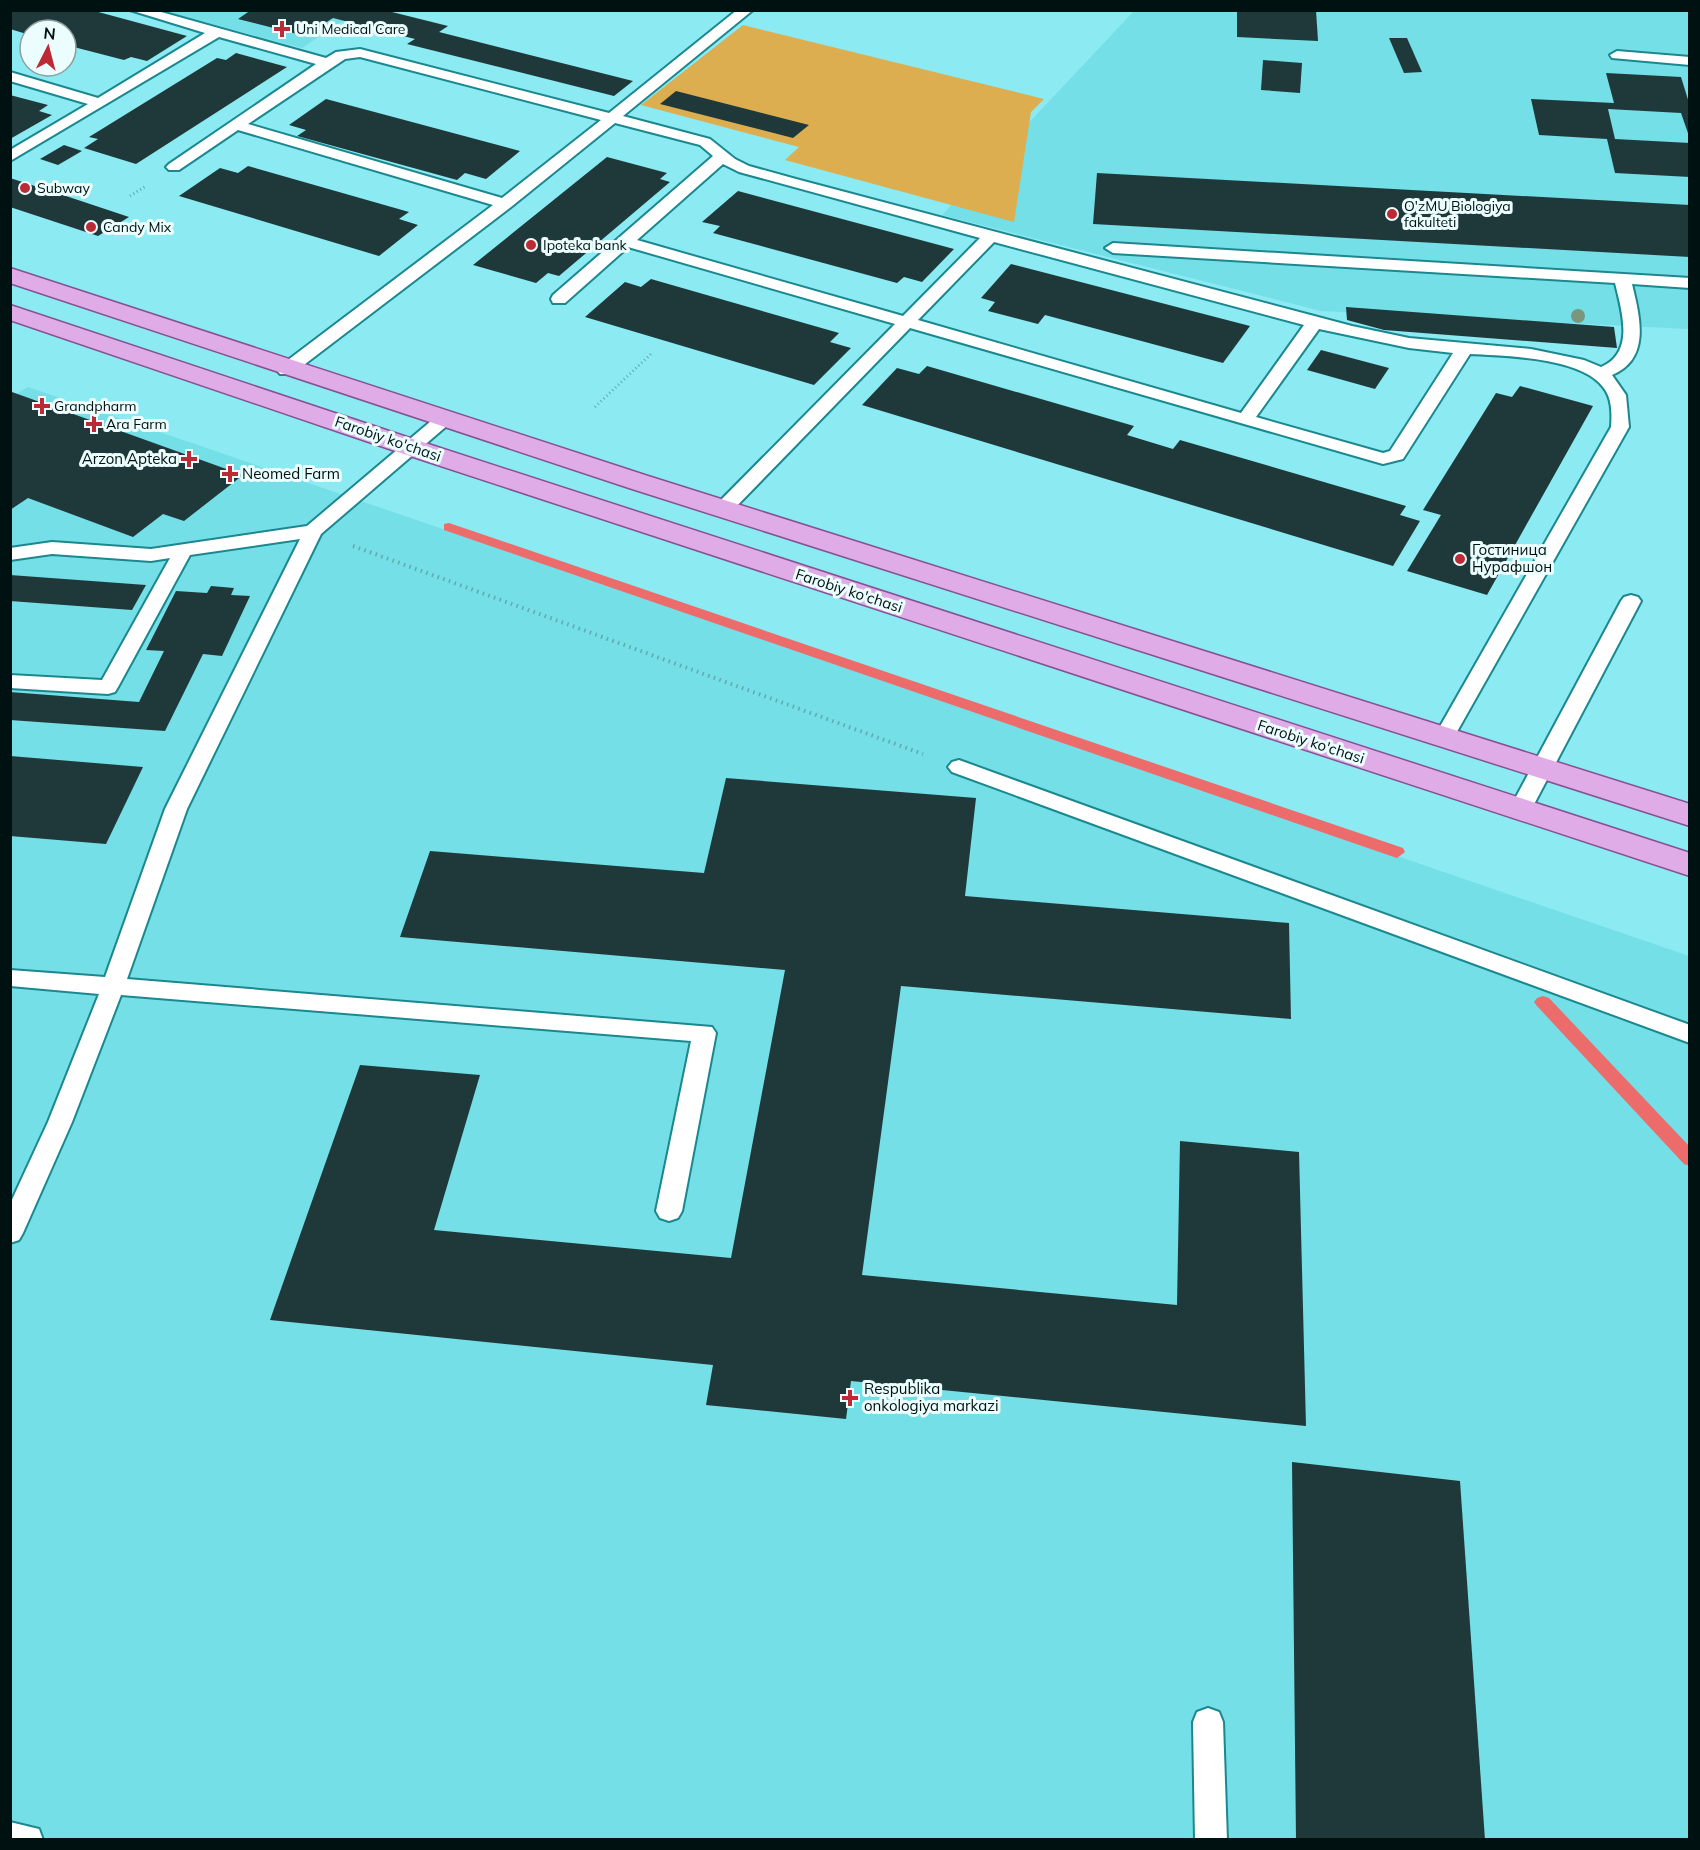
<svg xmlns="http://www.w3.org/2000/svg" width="1700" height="1850" font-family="Mulish,sans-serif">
<rect width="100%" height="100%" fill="#8beaf2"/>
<g fill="#74dfe7">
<polygon points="164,11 358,11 302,48"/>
<polygon points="1134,11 1689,11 1689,329 1321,311 942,215"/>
<polygon points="28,387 1689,956 1689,1839 11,1840 10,398"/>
</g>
<polygon fill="#ddae50" points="743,25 1044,99 1031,112 1014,222 785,160 799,147 641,105"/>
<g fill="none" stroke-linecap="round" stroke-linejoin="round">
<g fill="#ec6c6b" fill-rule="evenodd">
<polygon points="449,523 1403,848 1405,852 1397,858 1391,856 444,530 444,524"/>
<polygon points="1543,996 1549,998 1690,1147 1690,1166 1684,1164 1537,1006 1534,1002 1537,998"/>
</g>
</g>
<g fill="#1f393b">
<polygon points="10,10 91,10 187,36 147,61 131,57 124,60 66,45 66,30 30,30 30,35 10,29"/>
<polygon points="251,10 384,10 448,26 439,32 633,81 614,96 407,44 415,39 333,18 305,36 238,19"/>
<polygon points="1237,10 1316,10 1318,41 1237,37"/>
<polygon points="1389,38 1407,38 1422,72 1404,73"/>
<polygon points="236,53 287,67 136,164 84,148 98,139 89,137 217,58 226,60"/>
<polygon points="1263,60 1302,63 1300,93 1261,90"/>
<polygon points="1606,73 1681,77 1690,106 1690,139 1681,113 1608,109 1615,139 1690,143 1690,177 1615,173 1607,139 1539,135 1531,99 1614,103"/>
<polygon points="676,91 809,125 793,138 660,104"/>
<polygon points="10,95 48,105 39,111 52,115 10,139"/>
<polygon points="326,99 520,151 486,179 465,173 457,180 297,136 306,130 289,125"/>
<polygon points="64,145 82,151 58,165 40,159"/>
<polygon points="607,157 667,173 660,179 670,182 559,276 548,273 536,283 473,265"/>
<polygon points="248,166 409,212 399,219 418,225 379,256 179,196 220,168 238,173"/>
<polygon points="1097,173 1690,205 1690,257 1093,224"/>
<polygon points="10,178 69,197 129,217 98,236 10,207"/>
<polygon points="738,191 954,249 922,282 904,277 897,283 713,233 720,226 702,222"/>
<polygon points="1011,264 1250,326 1223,363 1045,315 1038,324 988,311 995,302 981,298"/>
<polygon points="651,279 839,333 830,342 851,348 814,385 585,317 625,282 641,287"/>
<polygon points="1346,307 1614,327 1617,348 1384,330 1347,320"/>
<polygon points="1321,350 1389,368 1375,389 1307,370"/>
<polygon points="927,366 1134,426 1127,435 1173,449 1180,440 1406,506 1400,515 1420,521 1393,566 862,405 897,368 919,374"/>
<polygon points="1520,386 1593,406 1487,595 1407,571 1441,515 1423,510 1496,393 1512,397"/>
<polygon points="12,392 243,475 184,521 163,514 133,537 28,498 10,510"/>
<polygon points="10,575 146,585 132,610 10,601"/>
<polygon points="211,586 234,588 231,595 250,596 222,656 203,654 165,731 10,720 10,692 139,702 164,651 146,650 176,591 207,593"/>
<polygon points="10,756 143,767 106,844 10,836"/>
<polygon points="726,778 976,798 965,896 1289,923 1291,1019 901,986 862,1275 1177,1305 1180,1141 1299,1152 1306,1426 851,1381 846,1419 706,1405 713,1365 270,1320 360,1065 480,1075 434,1230 731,1258 785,970 400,937 430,851 704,873"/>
<polygon points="1292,1462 1460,1481 1485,1840 1296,1840"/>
</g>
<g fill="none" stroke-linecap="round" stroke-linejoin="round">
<g stroke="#1b878f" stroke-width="4">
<g id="service">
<path d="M130,10H154L326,58L336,52L360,49L609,113L737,10H753L623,116L710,139L735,159L749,166L796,179L1352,326L1409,338L1531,349L1584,360L1601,367C1635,353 1622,312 1615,283L1113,253L1105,248L1113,243L1690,278V288L1632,284C1640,317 1651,359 1612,375L1626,395L1629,427L1454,737L1451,742H1437L1434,737L1611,427C1612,413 1612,398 1603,387C1581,357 1505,356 1470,354L1403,459L1383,464L910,328L729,514H715L713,510L715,506L895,324L628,247L565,303H553L551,299L553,295L713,156L700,145L615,123L511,207L292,374H280L277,370L280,366L493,205L238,130L179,170H169L166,167L169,164L316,64L219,37L10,161V150L88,104L10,81V72L98,98L205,33ZM360,57L601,120L502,198L248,124L345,59ZM723,164L739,172L980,238L903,316L637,240ZM994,242L1304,325L1241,413L918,320ZM1319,329L1409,348L1453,353L1390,451L1383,453L1256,417Z"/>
<polygon points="1617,51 1690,57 1690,65 1612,58 1610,55"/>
<polygon points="443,415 452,420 449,424 321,534 187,809 127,979 712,1027 716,1033 682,1211 678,1218 669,1221 660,1218 656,1211 691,1041 121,995 72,1122 23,1233 19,1240 10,1243 10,1204 48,1122 99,994 10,986 10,970 105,977 165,809 300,539 190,555 118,687 115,692 108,694 10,688 10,675 102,680 170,558 151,561 52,554 10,560 10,548 52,542 151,549 307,526 437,416"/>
<polygon points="1631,595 1638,597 1641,601 1531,810 1528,815 1520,817 1512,815 1509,810 1621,601 1624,597"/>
<polygon points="959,760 1690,1025 1690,1043 952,772 948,767 952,762"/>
<polygon points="1208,1708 1219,1712 1223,1722 1227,1840 1195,1840 1193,1722 1197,1712"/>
<polygon points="10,1822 39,1829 43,1840 10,1840"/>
</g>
</g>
<g stroke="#855293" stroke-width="3">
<g id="primary">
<polygon points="10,268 648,476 1690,804 1690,826 629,488 10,283"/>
<polygon points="10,305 419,441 1690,853 1690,876 401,453 10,320"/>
</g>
</g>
<g stroke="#61a9af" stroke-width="3" stroke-dasharray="1 3" stroke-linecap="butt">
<polyline points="130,196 146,186"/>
<polyline points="595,407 652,353"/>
</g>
<polyline stroke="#61a9af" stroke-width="4" stroke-dasharray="1.5 4.5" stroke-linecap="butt" points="353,546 923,754"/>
<use href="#service" fill="#fff" fill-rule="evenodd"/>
<use href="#primary" fill="#e0ace8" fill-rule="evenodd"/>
</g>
<circle fill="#7a977e" cx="1578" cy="316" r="7"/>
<g fill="#bb2a35" stroke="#ecfdfe" stroke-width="2">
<path d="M279 20h6v6h6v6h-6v6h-6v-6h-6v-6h6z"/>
<circle cx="25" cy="188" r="6"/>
<circle cx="1392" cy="214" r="6"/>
<circle cx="91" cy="227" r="6"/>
<circle cx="531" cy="245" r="6"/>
<path d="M39 397h6v6h6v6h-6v6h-6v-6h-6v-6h6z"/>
<path d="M91 415h6v6h6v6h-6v6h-6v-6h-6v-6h6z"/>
<path d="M186 450h6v6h6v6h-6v6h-6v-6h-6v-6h6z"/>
<path d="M227 465h6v6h6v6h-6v6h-6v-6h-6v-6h6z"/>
<circle cx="1460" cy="559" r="6"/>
<path d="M847 1389h6v6h6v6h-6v6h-6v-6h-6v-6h6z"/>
</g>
<g text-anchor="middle" stroke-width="6" stroke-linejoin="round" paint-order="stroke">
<g font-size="14" fill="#001112" stroke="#ecfdfe" text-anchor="start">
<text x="296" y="34">Uni Medical Care</text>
<text x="37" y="193">Subway</text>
<text x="1404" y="211">O'zMU Biologiya<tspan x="1404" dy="16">fakulteti</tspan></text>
<text x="103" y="232">Candy Mix</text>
<text x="543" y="250">Ipoteka bank</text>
<text x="54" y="411">Grandpharm</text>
<text x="106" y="429">Ara Farm</text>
</g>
<g font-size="15" fill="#001112" stroke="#ecfdfe">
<text transform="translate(388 439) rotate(19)" y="5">Farobiy ko'chasi</text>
<text transform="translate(849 591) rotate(18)" y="5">Farobiy ko'chasi</text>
<text transform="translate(1311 742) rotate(18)" y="5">Farobiy ko'chasi</text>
</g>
<g font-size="15" fill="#001112" stroke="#ecfdfe" text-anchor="start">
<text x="177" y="464" text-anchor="end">Arzon Apteka</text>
<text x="242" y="479">Neomed Farm</text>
<text x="1472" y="555">Гостиница<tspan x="1472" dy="17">Нурафшон</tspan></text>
<text x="864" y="1394">Respublika<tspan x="864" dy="17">onkologiya markazi</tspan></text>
</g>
</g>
<rect width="1700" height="1850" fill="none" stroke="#001112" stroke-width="24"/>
<g transform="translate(48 48) rotate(6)"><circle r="28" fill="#ecfdfe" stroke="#8e9fa0" stroke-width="1.5"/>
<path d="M0-4.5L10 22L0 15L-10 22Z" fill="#bb2a35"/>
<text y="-9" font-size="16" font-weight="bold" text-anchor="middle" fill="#001112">N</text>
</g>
</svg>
